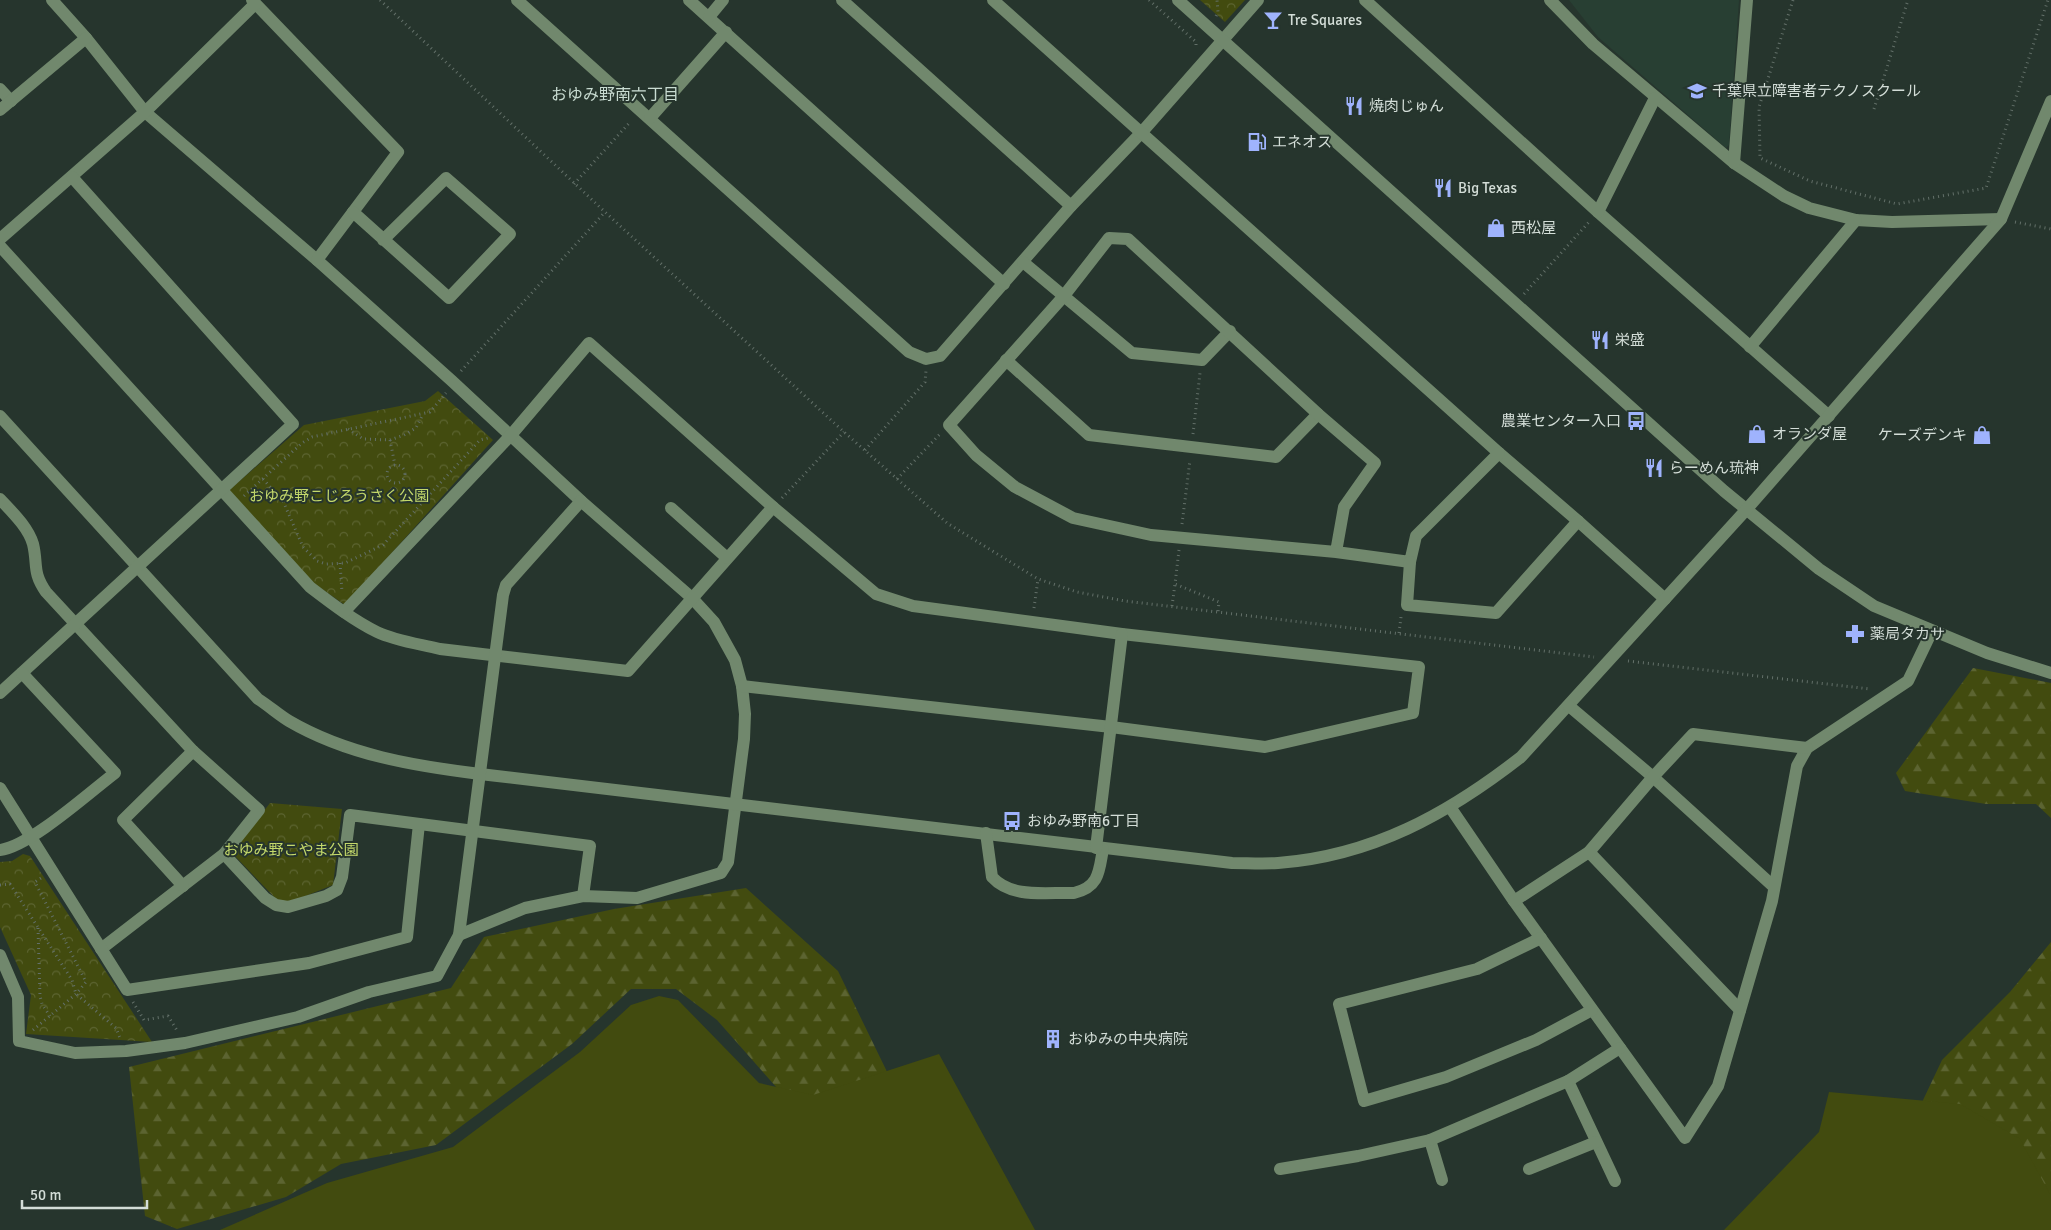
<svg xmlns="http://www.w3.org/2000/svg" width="2051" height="1230" font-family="Signika,'Noto Sans JP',sans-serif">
<defs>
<pattern id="forest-firs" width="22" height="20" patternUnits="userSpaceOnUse" patternTransform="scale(1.25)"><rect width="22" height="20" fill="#424b0f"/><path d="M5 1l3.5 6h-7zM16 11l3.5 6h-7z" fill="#5c6431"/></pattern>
<pattern id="park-crowns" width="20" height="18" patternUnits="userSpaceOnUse" patternTransform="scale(1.25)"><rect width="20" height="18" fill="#424b0f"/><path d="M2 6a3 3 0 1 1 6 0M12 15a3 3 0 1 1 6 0" fill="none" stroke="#5c6431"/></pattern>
</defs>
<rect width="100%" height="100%" fill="#26352d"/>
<polygon fill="#283f33" points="1569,0 1739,0 1729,145 1726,148 1598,37"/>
<g fill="url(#forest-firs)">
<polygon points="1973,668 2051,683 2051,818 2036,804 1986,804 1905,791 1896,773"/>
<polygon points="746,888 838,971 910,1119 777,1088 717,1020 676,989 631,989 572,1044 436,1145 341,1164 286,1197 177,1229 145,1216 129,1067 451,988 484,937 614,909"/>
<polygon points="2051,942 2051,1230 1873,1230 1889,1172 1942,1060 2010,992"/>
</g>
<g fill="url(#park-crowns)">
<polygon points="1200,0 1245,0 1225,22"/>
<polygon points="438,391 493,440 345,605 309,580 228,491 304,425 425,401"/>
<polygon points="270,803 342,809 333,885 293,901 278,901 234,855 235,848"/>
<polygon points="23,854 30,856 152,1042 26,1034 31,995 0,927 0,862 12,861"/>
</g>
<g fill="#424b0f">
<polygon points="659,996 678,1000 759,1083 813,1095 939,1054 1035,1230 220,1230 327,1183 453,1147 580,1052 631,1005"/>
<polygon points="1829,1092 1960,1104 2020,1139 2051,1196 2051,1230 1724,1230 1819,1132"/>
</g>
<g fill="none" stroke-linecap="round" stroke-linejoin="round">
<g stroke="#637069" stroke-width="3" stroke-dasharray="1 4" stroke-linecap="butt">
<polyline points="380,0 605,212 844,432 947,523 1038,579 1077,592 1125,601 1594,657"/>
<polyline points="1149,0 1196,42 1196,48"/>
<polyline points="1793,0 1759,107 1760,158 1810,181 1897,204 1986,188 2048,0"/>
<polyline points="1216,16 1218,12 1217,0"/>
<polyline points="1874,109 1908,0"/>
<polyline points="574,184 631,121"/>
<polyline points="2015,222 2051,229"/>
<polyline points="1524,294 1589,222"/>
<polyline points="461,371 605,212"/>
<polyline points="348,429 363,439 390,440 404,435 416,428 423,414"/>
<polyline points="1193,434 1200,373"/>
<polyline points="390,440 395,465"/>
<polyline points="865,450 925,382 926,371"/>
<circle cx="396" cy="474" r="9"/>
<polyline points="263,479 283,501 303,547 317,561 326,564 345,563 383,545 480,440 488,438"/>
<polyline points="897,479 940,434"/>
<polyline points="244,496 302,443 312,437 430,412 446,393"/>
<polyline points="782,498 844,432"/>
<polyline points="1182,524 1190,460"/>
<polyline points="1179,550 1175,584 1219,602 1218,612"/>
<polyline points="340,563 342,592"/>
<polyline points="1172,606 1175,584"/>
<polyline points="1034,608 1038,579"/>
<polyline points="1399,633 1401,617"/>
<polyline points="1628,661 1870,689"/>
<polyline points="0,885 10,884 72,980 76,994 116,1028 120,1038"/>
<polyline points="38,928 40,996 42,1004 50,1016"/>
<polyline points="133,1002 144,1020 168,1016 178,1032"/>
<polyline points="33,1030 76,994 86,982 35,882 41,878"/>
</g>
<g stroke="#71886d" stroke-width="12">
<polyline points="52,0 86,38 145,112 317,260 452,381 581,501 692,598 714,622 735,660 742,686 745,714 744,739 728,862 721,873 637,898 583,896 525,908 459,935"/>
<polyline points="252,0 398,152 317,260"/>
<polyline points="517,0 909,352 926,359 940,356 1071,206 1142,132 1258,0"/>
<polyline points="689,0 1004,284"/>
<polyline points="842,0 1071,206"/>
<polyline points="993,0 1499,453 1578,521 1665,599"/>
<polyline points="1178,0 1724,491 1819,569 1874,606 1987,653 2051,673"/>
<polyline points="1365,0 1598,212 1829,416"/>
<polyline points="1550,0 1593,44 1734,163 1784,196 1809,208 1856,220 1892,222 2001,219"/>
<polyline points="709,17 723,0"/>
<polyline points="0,89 11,101"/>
<polyline points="0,110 86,38"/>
<polyline points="650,118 726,32"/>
<polyline points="1734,163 1747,0"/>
<polyline points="353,212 449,298 510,234 446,178 383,240"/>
<polyline points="1598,212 1655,98"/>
<polyline points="0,239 145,112 255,4"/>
<path d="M0,246L310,587C331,603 353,620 377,632C396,641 420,644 440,649L628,671L773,507"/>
<polyline points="1023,262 1132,353 1202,360 1230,331"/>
<polyline points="1750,347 1856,220"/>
<polyline points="1006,360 1089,435 1276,457 1318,414"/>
<path d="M0,416L258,699C269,706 279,715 289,721C347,755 415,766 480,774L1232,863C1247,863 1263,864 1278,863C1372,856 1448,814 1521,757L1746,510L2001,219L2051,101"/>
<path d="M0,499C12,512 28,527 33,544C38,565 32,572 46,592L193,751L259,810L224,854L101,949"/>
<polyline points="671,508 727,558"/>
<polyline points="1336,552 1344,507 1375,463 1318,414 1128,239 1109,238 1063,297 949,425 976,455 1015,487 1073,518 1151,535 1336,552 1410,562 1416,536 1499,453"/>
<polyline points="1410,562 1407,605 1496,613 1578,521"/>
<polyline points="344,612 511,435 589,343 773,507 876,594 913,606 1122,634 1419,667 1413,713 1265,747 1111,727 742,686"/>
<polyline points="0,693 293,424 72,177"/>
<polyline points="1569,706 1653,777 1773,886"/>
<polyline points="0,788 127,990 309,963 407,937 419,824"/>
<polyline points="1450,807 1514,901 1685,1138 1718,1086 1772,901 1797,766 1807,748 1908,681 1932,631"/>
<path d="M986,833L992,877C1012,899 1047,892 1074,893C1100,887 1099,870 1103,849"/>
<polyline points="1096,848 1122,634"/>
<path d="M0,850C29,847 90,792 115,773L22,673"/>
<polyline points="1589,852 1740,1010"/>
<polyline points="224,854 265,898 276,905 288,907 326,896 337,890 342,877 350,815 590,846 583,896"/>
<polyline points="183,886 123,820 193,751"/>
<polyline points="1514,901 1589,852 1653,777 1693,734 1807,748"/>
<polyline points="1541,938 1477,969 1339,1004 1364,1101 1446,1077 1536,1040 1592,1010"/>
<polyline points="0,955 18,997 19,1041 75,1053 126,1051 185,1043 298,1017 369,992 437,976 459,935 503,595 506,585 581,501"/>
<polyline points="1568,1081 1615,1181"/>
<polyline points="1430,1140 1442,1180"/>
<polyline points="1280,1169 1358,1156 1430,1140 1568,1081 1620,1048"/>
<polyline points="1529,1169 1596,1142"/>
</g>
</g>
<defs>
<g id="bar-bare" transform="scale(1.5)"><path d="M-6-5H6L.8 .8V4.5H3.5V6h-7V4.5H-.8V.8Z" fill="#9fb3fd" stroke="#26352d" stroke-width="2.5" paint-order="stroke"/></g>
<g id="university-bare" transform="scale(1.5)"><path d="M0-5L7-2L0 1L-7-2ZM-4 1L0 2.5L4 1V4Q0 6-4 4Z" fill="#9fb3fd" stroke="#26352d" stroke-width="2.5" paint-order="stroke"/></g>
<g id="restaurant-bare" transform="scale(1.5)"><path d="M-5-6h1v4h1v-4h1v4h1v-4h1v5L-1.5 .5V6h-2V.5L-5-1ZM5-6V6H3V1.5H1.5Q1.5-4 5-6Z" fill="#9fb3fd" stroke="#26352d" stroke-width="2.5" paint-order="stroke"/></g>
<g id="fuel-bare" transform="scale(1.5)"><path d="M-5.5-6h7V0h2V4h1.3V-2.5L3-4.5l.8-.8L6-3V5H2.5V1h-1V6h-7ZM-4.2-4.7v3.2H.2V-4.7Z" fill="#9fb3fd" stroke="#26352d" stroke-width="2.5" paint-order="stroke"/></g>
<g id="shop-bare" transform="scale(1.5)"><path d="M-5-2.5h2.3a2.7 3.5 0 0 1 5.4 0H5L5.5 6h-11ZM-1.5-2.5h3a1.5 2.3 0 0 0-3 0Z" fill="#9fb3fd" stroke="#26352d" stroke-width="2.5" paint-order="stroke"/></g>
<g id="bus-bare" transform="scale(1.5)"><path d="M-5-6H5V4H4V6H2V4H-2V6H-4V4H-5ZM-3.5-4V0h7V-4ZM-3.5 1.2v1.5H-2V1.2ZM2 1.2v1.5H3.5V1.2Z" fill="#9fb3fd" stroke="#26352d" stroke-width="2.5" paint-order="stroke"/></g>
<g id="pharmacy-bare" transform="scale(1.5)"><path d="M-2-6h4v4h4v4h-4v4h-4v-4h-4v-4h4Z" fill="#9fb3fd" stroke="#26352d" stroke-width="2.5" paint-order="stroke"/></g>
<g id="building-bare" transform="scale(1.5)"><path d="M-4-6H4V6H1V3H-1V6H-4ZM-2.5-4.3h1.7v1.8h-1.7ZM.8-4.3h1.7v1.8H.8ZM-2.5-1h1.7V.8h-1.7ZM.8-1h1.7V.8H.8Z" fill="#9fb3fd" stroke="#26352d" stroke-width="2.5" paint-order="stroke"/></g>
</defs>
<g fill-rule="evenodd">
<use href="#bar-bare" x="1273" y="20"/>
<use href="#university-bare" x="1697" y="91"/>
<use href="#restaurant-bare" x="1354" y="106"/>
<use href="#fuel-bare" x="1257" y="142"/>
<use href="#restaurant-bare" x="1443" y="188"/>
<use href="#shop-bare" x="1496" y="228"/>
<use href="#restaurant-bare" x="1600" y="340"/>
<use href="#bus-bare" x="1636" y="421"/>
<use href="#shop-bare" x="1757" y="434"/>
<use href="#shop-bare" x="1982" y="435"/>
<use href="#restaurant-bare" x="1654" y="468"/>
<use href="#pharmacy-bare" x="1855" y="634"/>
<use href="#bus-bare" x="1012" y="821"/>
<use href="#building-bare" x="1053" y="1039"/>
</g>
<g text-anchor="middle" stroke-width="4" stroke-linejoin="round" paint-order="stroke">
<g font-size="15" fill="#d3ddd7" stroke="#26352d" text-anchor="start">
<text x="1288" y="25">Tre Squares</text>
<text x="1712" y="96">千葉県立障害者テクノスクール</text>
<text x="1369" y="111">焼肉じゅん</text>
<text x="1272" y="147">エネオス</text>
<text x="1458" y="193">Big Texas</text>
<text x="1511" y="233">西松屋</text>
<text x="1615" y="345">栄盛</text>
<text x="1621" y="426" text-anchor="end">農業センター入口</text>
<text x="1772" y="439">オランダ屋</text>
<text x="1967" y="440" text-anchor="end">ケーズデンキ</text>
<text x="1669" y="473">らーめん琉神</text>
<text x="1870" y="639">薬局タカサ</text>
<text x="1027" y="826">おゆみ野南6丁目</text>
<text x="1068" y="1044">おゆみの中央病院</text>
</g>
<g font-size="15" fill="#c4d96b" stroke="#26352d">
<text x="339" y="501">おゆみ野こじろうさく公園</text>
<text x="291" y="855">おゆみ野こやま公園</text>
</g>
<g font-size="16" fill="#c9dcd2" stroke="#26352d">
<text x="615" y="100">おゆみ野南六丁目</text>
</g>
</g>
<path d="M22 1200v8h125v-8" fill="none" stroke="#d3ddd7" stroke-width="2.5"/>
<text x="30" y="1200" font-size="15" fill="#d3ddd7" stroke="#26352d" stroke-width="4" paint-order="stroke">50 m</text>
</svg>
